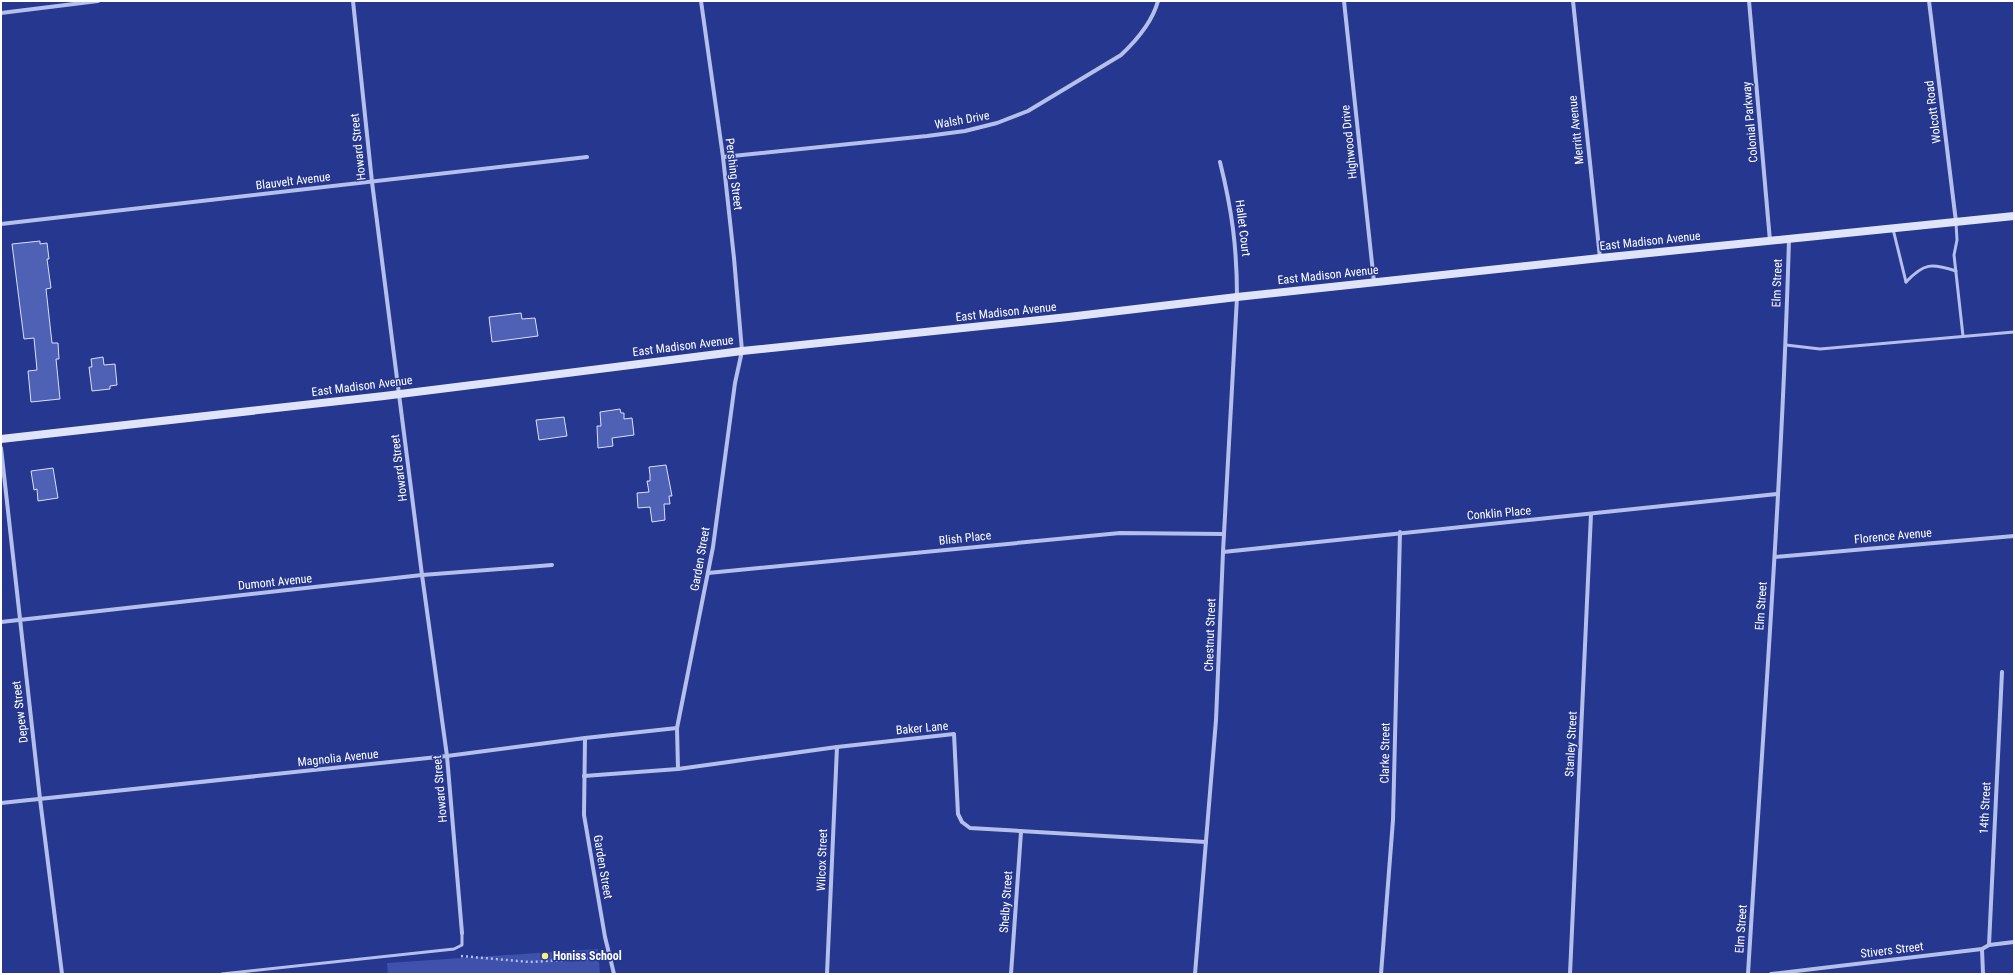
<svg xmlns="http://www.w3.org/2000/svg" width="2015" height="975" font-family="'Roboto Condensed',sans-serif">
<rect width="100%" height="100%" fill="#25378e"/>
<polygon fill="#3d51ad" points="598,949 600,974 388,974 387,963"/>
<g fill="#4e61b5" stroke="#dae0f8">
<polygon points="40,241 40,244 47,243 49,259 47,259 51,288 46,289 52,343 58,343 59,359 56,359 60,399 31,402 28,371 37,370 34,338 24,339 12,244"/>
<polygon points="521,313 522,319 535,318 538,336 492,342 489,317"/>
<polygon points="103,357 104,365 115,364 117,385 110,386 110,389 92,391 89,367 92,367 91,359"/>
<polygon points="620,409 621,413 624,413 624,419 632,418 634,435 612,438 613,446 598,448 597,426 601,426 600,412"/>
<polygon points="564,417 567,436 539,440 536,420"/>
<polygon points="666,465 672,496 669,496 670,504 664,504 665,520 652,522 650,507 638,508 637,493 649,492 647,481 650,481 650,475 649,467"/>
<polygon points="53,468 58,498 38,501 37,489 34,490 31,471"/>
</g>
<g fill="none" stroke-linecap="round" stroke-linejoin="round">
<polyline stroke="#b5bfeb" stroke-width="2.5" stroke-dasharray="2 3" stroke-linecap="butt" points="461,956 530,962 600,958"/>
<g stroke="#b5bfeb" stroke-width="3">
<polyline points="1956,223 1957,240 1954,255 1963,336"/>
<polyline points="1893,229 1906,282"/>
<path d="M1906,282C1924,263 1931,263 1956,271"/>
<polyline points="1786,345 1820,349 2014,332"/>
<polyline points="222,974 454,949 462,945 462,933"/>
</g>
<g stroke="#b5bfeb" stroke-width="4">
<polyline points="353,1 372,182 422,575 447,756 462,933"/>
<polyline points="1344,1 1374,282"/>
<polyline points="1573,1 1600,258"/>
<polyline points="1749,1 1770,241"/>
<polyline points="1929,1 1956,222"/>
<polyline points="1,13 98,1"/>
<path d="M723,157L927,136L965,131L997,123L1028,111L1121,55C1137,40 1152,23 1158,1"/>
<polyline points="1,224 587,157"/>
<polyline points="1,448 40,799 62,974"/>
<path d="M1223,552C1407,531 1592,514 1777,494"/>
<polyline points="1775,557 2014,536"/>
<polyline points="708,573 1120,533 1224,534"/>
<polyline points="1,622 422,575 552,565"/>
<polyline points="585,738 584,815 605,937 614,974"/>
<polyline points="678,769 677,728 713,547 735,383 742,351 734,258 723,157 701,1"/>
<polyline points="584,776 678,769 837,747 954,734 958,814 962,822 970,828 1206,842"/>
<polyline points="1,803 447,756 585,738 677,728"/>
<polyline points="1989,945 2002,672"/>
<polyline points="1982,949 1983,974"/>
<polyline points="827,974 837,747"/>
<polyline points="1011,974 1021,832"/>
<path d="M1195,974L1216,720L1223,552L1237,297C1237,248 1232,210 1220,162"/>
<polyline points="1381,974 1393,820 1400,532"/>
<polyline points="1570,974 1591,514"/>
<path d="M1748,974C1763,729 1782,484 1789,239"/>
<polyline points="1771,974 1982,949 1989,945 2014,942"/>
</g>
<polyline stroke="#e0e4f9" stroke-width="8" points="1,439 384,396 742,351 1068,317 1237,297 1600,258 2014,216"/>
</g>
<circle fill="#f5f27a" stroke="#25378e" stroke-width="1.5" cx="545" cy="956" r="4"/>
<g text-anchor="middle" stroke-width="3" stroke-linejoin="round" paint-order="stroke">
<g font-size="12" fill="#fff" stroke="#25378e">
<text transform="translate(1933 112) rotate(-97)" y="4">Wolcott Road</text>
<text transform="translate(962 120) rotate(-10)" y="4">Walsh Drive</text>
<text transform="translate(1750 122) rotate(-95)" y="4">Colonial Parkway</text>
<text transform="translate(1576 130) rotate(-96)" y="4">Merritt Avenue</text>
<text transform="translate(1349 142) rotate(-96)" y="4">Highwood Drive</text>
<text transform="translate(358 147) rotate(-96)" y="4">Howard Street</text>
<text transform="translate(734 174) rotate(83)" y="4">Pershing Street</text>
<text transform="translate(293 181) rotate(-7)" y="4">Blauvelt Avenue</text>
<text transform="translate(1243 228) rotate(83)" y="4">Hallet Court</text>
<text transform="translate(1650 241) rotate(-6)" y="4">East Madison Avenue</text>
<text transform="translate(1328 275) rotate(-6)" y="4">East Madison Avenue</text>
<text transform="translate(1777 283) rotate(-88)" y="4">Elm Street</text>
<text transform="translate(1006 312) rotate(-6)" y="4">East Madison Avenue</text>
<text transform="translate(683 346) rotate(-7)" y="4">East Madison Avenue</text>
<text transform="translate(362 386) rotate(-7)" y="4">East Madison Avenue</text>
<text transform="translate(399 468) rotate(-97)" y="4">Howard Street</text>
<text transform="translate(1499 513) rotate(-5)" y="4">Conklin Place</text>
<text transform="translate(1893 536) rotate(-5)" y="4">Florence Avenue</text>
<text transform="translate(965 538) rotate(-6)" y="4">Blish Place</text>
<text transform="translate(700 559) rotate(-80)" y="4">Garden Street</text>
<text transform="translate(275 582) rotate(-6)" y="4">Dumont Avenue</text>
<text transform="translate(1761 606) rotate(-86)" y="4">Elm Street</text>
<text transform="translate(1210 635) rotate(-88)" y="4">Chestnut Street</text>
<text transform="translate(20 712) rotate(-97)" y="4">Depew Street</text>
<text transform="translate(922 728) rotate(-5)" y="4">Baker Lane</text>
<text transform="translate(1571 744) rotate(-87)" y="4">Stanley Street</text>
<text transform="translate(1385 753) rotate(-89)" y="4">Clarke Street</text>
<text transform="translate(338 758) rotate(-6)" y="4">Magnolia Avenue</text>
<text transform="translate(440 789) rotate(-95)" y="4">Howard Street</text>
<text transform="translate(1985 808) rotate(-87)" y="4">14th Street</text>
<text transform="translate(822 860) rotate(-88)" y="4">Wilcox Street</text>
<text transform="translate(603 867) rotate(80)" y="4">Garden Street</text>
<text transform="translate(1006 902) rotate(-86)" y="4">Shelby Street</text>
<text transform="translate(1741 929) rotate(-86)" y="4">Elm Street</text>
<text transform="translate(1892 950) rotate(-7)" y="4">Stivers Street</text>
</g>
<g font-size="12" font-weight="bold" fill="#fff" stroke="#25378e" text-anchor="start">
<text x="553" y="960">Honiss School</text>
</g>
</g>
<rect width="2015" height="975" fill="none" stroke="#ffffff" stroke-width="4"/>
</svg>
